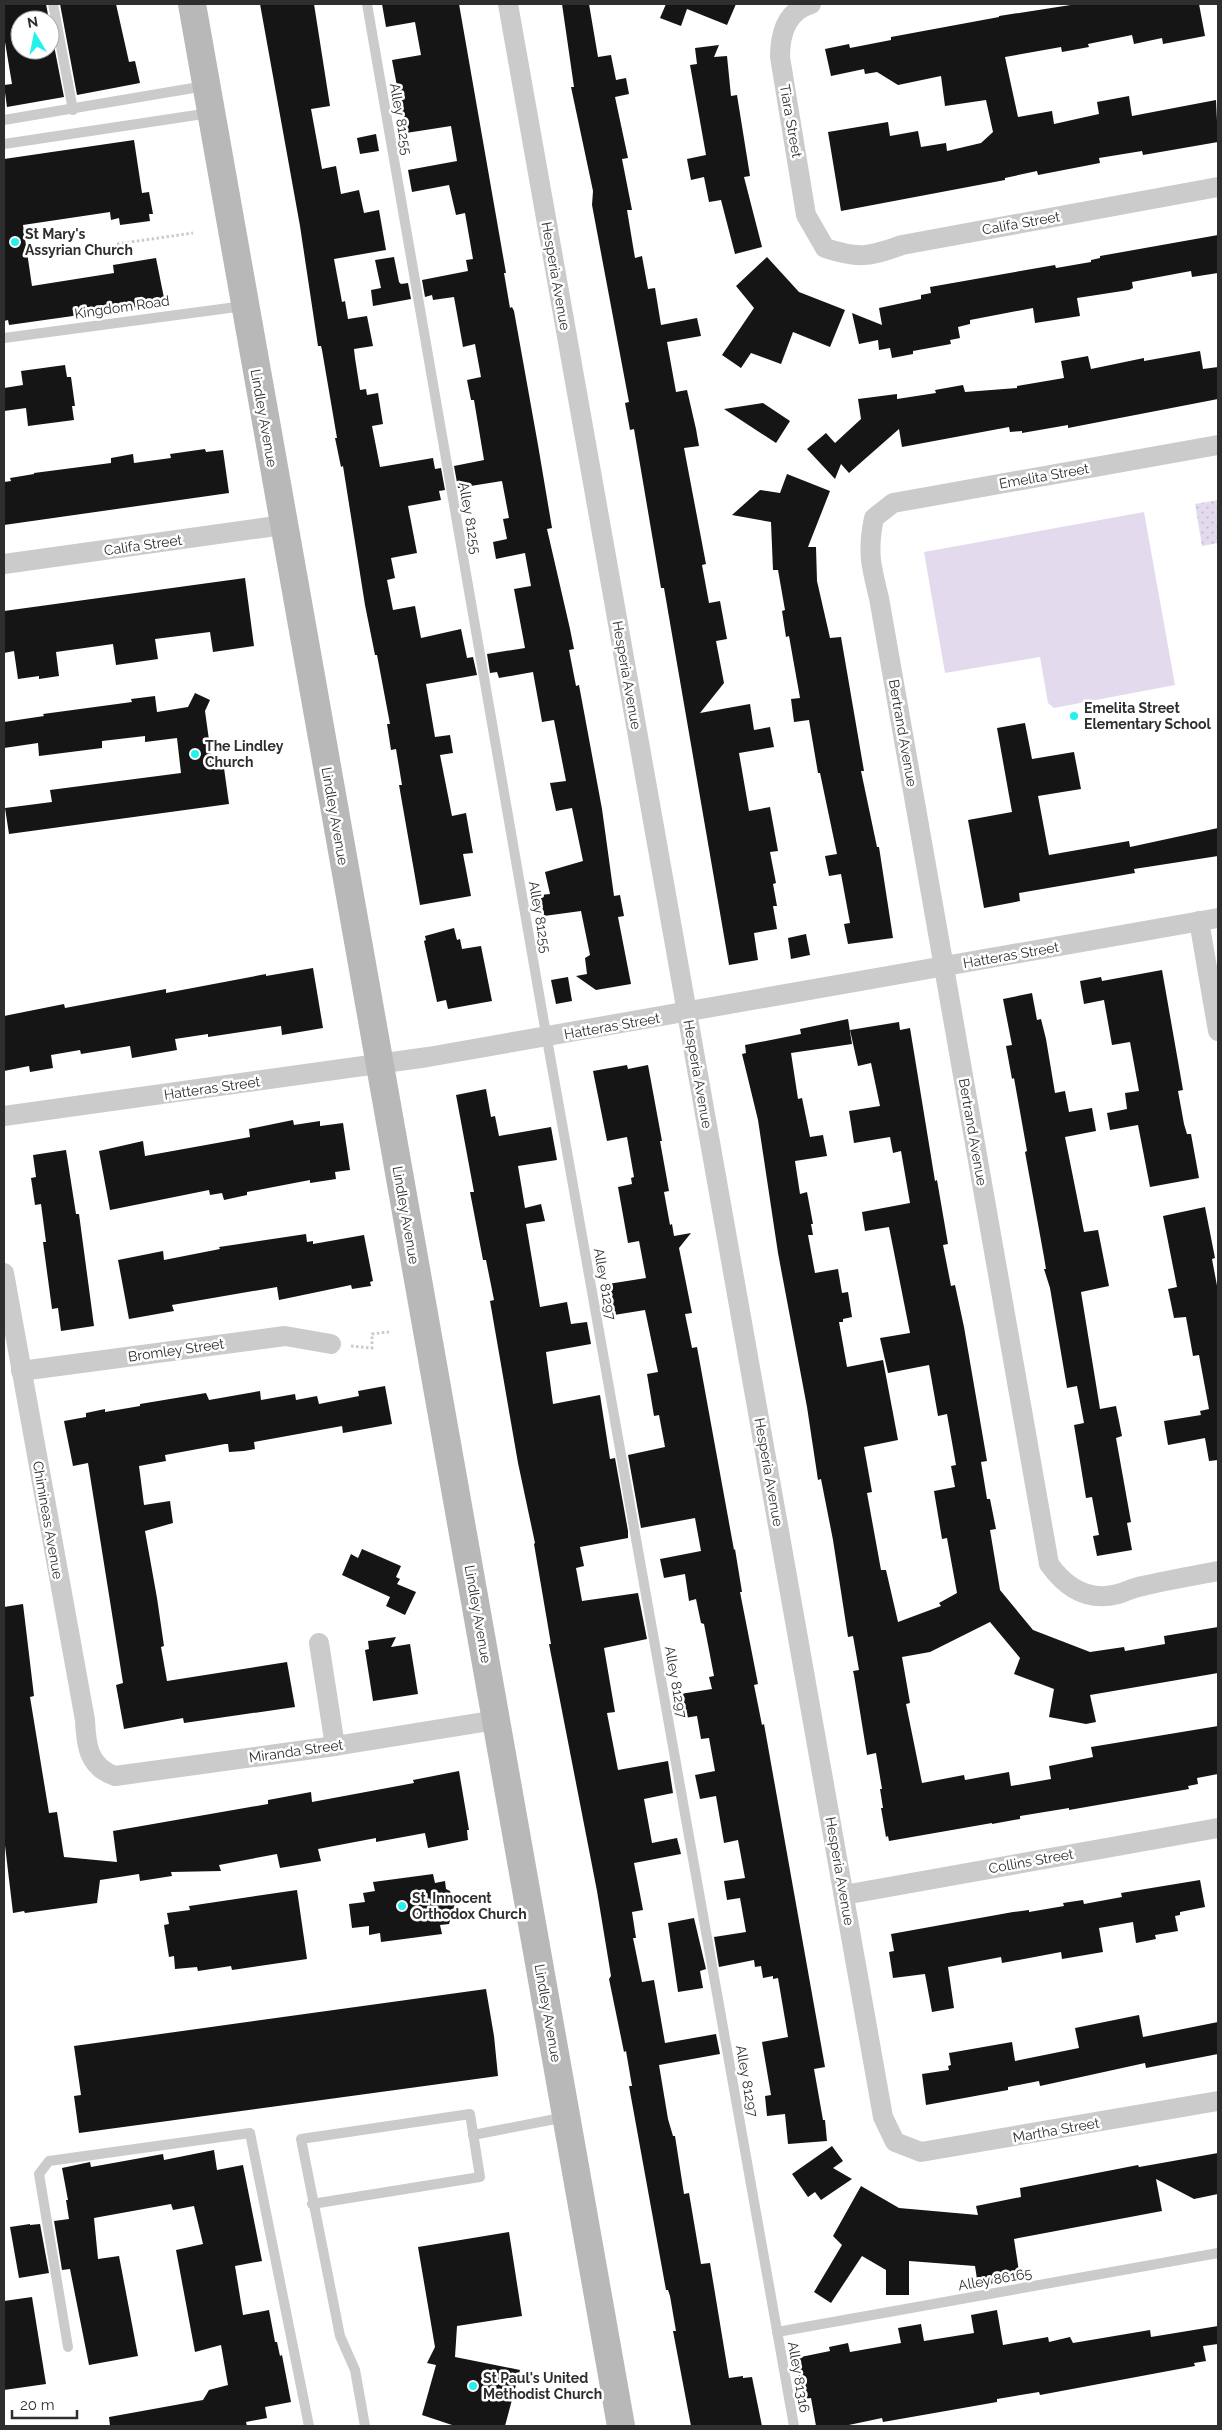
<svg xmlns="http://www.w3.org/2000/svg" width="1222" height="2430" font-family="Raleway,sans-serif">
<defs>
<pattern id="park-dots" width="8" height="8" patternUnits="userSpaceOnUse" patternTransform="scale(1.25)"><rect width="8" height="8" fill="#e4daed"/><path d="M2 2h.1M6 6h.1" fill="none" stroke="#c4bbcc" stroke-width="1.8" stroke-linecap="round"/></pattern>
</defs>
<rect width="100%" height="100%" fill="#fff"/>
<polygon fill="#e4daed" points="1144,512 1175,685 1054,708 1048,703 1040,657 945,673 924,552"/>
<polygon fill="url(#park-dots)" points="1218,500 1218,543 1202,546 1195,504"/>
<g fill="#151515">
<polygon points="4,4 46,4 49,20 20,20 20,50 50,50 50,25 64,97 7,107 4,85 12,84 4,36"/>
<polygon points="60,4 116,4 129,62 135,61 140,83 77,95"/>
<polygon points="260,4 314,4 330,106 311,109 322,169 336,166 341,194 359,190 364,213 379,210 386,250 334,259 342,302 345,301 348,319 367,316 373,346 354,349 355,358 360,390 366,389 367,395 378,393 383,424 372,426 380,467 433,458 435,469 441,468 445,490 439,491 441,500 408,506 417,553 391,558 395,578 387,580 393,610 415,606 421,638 461,629 467,658 473,657 477,675 426,684 435,737 450,735 453,753 440,755 452,816 466,813 473,853 463,854 471,896 420,905 399,785 402,785 396,749 391,750 387,724 390,724 377,655 375,655 365,605 343,466 341,467 335,438 337,438 322,350 321,346 318,346 300,226"/>
<polygon points="382,4 459,4 506,273 504,273 510,308 512,307 514,311 538,445 552,528 547,529 570,629 574,649 569,650 576,686 579,685 602,809 614,896 620,895 624,916 618,917 631,984 596,990 576,976 587,974 585,958 590,955 581,911 544,916 540,895 550,894 545,872 583,861 572,808 556,811 550,783 566,781 554,720 542,722 533,672 499,678 497,672 490,673 487,654 525,648 514,589 531,586 525,553 496,559 493,542 507,539 503,519 509,518 502,481 458,488 454,466 484,460 474,400 471,400 467,380 481,377 475,344 463,347 454,297 433,300 432,295 425,297 422,280 468,271 466,260 473,259 465,213 456,215 449,185 412,192 408,170 457,161 451,126 406,133 392,60 421,55 415,22 386,27"/>
<polygon points="562,4 589,4 598,57 611,55 616,80 626,78 629,94 615,97 628,158 622,159 632,210 627,210 635,258 642,256 648,289 655,288 661,325 697,318 701,336 667,342 676,392 687,390 696,429 699,446 684,448 706,564 702,565 709,603 720,601 727,639 716,641 724,683 700,713 750,704 754,730 770,727 774,747 739,753 749,811 770,807 778,851 770,852 776,883 773,884 777,906 773,906 777,929 754,933 758,960 729,965 664,588 661,588 634,429 630,430 625,403 629,402 592,205 593,191 571,87 574,87"/>
<polygon points="666,4 736,4 727,25 687,9 681,26 660,18"/>
<polygon points="1077,4 1199,4 1205,36 1163,44 1162,38 1134,44 1132,35 1088,44 1089,47 1062,52 1061,47 1005,57 1018,117 1052,111 1054,124 1099,114 1097,102 1129,96 1132,116 1216,100 1218,142 1143,155 1142,151 1099,158 1100,163 1038,175 1037,171 1005,178 1005,180 841,211 828,132 888,122 890,136 918,131 921,147 946,143 947,151 981,143 993,132 986,100 945,106 941,76 898,85 877,72 865,74 864,69 831,76 825,49 849,44 850,48 891,40 891,37 999,17 999,16"/>
<polygon points="719,45 714,57 727,56 731,96 737,95 750,176 744,177 762,247 735,254 721,200 709,202 704,177 691,180 687,159 706,155 690,65 697,64 695,48"/>
<polygon points="376,134 379,151 360,154 357,138"/>
<polygon points="134,140 142,193 149,192 153,214 149,214 150,221 120,225 119,218 111,220 110,212 23,225 32,286 114,273 113,265 156,258 165,303 9,325 8,320 4,321 4,159"/>
<polygon points="1218,235 1218,273 1192,277 1191,271 1132,282 1133,288 1129,290 1077,298 1080,316 1035,323 1033,308 970,320 970,324 958,327 960,338 950,340 951,344 913,351 913,354 892,358 890,348 879,350 878,340 859,344 852,313 882,325 879,308 921,299 921,295 931,293 930,287 1055,265 1056,268 1091,262 1091,260 1100,258 1100,256"/>
<polygon points="394,257 399,282 401,284 408,283 411,299 373,306 371,290 381,288 375,260"/>
<polygon points="767,257 799,292 845,310 830,347 793,332 781,364 751,353 741,368 722,355 754,308 736,286"/>
<polygon points="1200,351 1203,369 1218,367 1218,399 1068,428 1068,425 1022,433 1022,431 1010,432 1009,427 902,447 899,429 849,473 841,464 835,479 807,449 826,433 835,443 861,419 858,399 897,394 897,399 936,393 935,390 963,385 965,392 1017,388 1017,386 1064,378 1061,361 1088,356 1091,369 1144,358 1144,361"/>
<polygon points="65,365 67,377 71,377 75,406 72,406 74,420 28,426 26,408 4,411 4,388 23,385 21,371"/>
<polygon points="763,403 790,421 776,443 724,409"/>
<polygon points="205,449 206,452 223,450 229,493 4,525 4,482 11,481 10,478 34,474 34,473 111,463 111,458 133,454 134,463 171,458 170,454"/>
<polygon points="787,474 830,491 808,547 816,547 817,581 830,638 841,637 864,771 861,771 877,847 879,847 893,938 848,944 844,924 850,923 841,874 829,876 825,856 837,854 820,773 818,773 809,720 794,722 791,699 800,698 789,636 786,637 782,611 785,610 778,570 773,570 771,522 732,515 760,490 780,493"/>
<polygon points="245,578 254,646 213,652 210,632 155,639 158,659 116,665 113,644 56,652 59,676 39,679 39,676 18,679 14,651 4,653 4,611"/>
<polygon points="195,693 210,700 205,711 213,769 224,768 229,804 9,834 5,808 52,802 50,790 181,773 177,738 145,742 145,736 102,741 102,748 39,756 38,743 4,748 4,722 44,716 43,714 132,702 131,699 155,696 157,712 188,707"/>
<polygon points="1025,723 1032,759 1074,752 1081,789 1038,796 1049,855 1129,841 1130,847 1218,828 1218,856 1134,869 1135,873 1019,893 1020,901 984,908 968,820 1012,812 997,728"/>
<polygon points="454,928 457,940 460,939 462,949 481,946 492,1001 448,1009 446,1000 437,1002 424,941 426,940 425,936"/>
<polygon points="806,934 810,955 791,959 788,938"/>
<polygon points="313,968 323,1028 282,1035 281,1026 208,1037 208,1034 175,1039 177,1050 132,1058 130,1046 81,1054 80,1050 51,1055 53,1068 30,1072 29,1066 4,1071 4,1016 64,1004 65,1008 166,989 166,993 266,974 266,976"/>
<polygon points="1162,970 1183,1090 1178,1091 1184,1124 1187,1134 1191,1134 1199,1178 1150,1187 1138,1125 1110,1130 1107,1113 1127,1109 1125,1093 1139,1091 1130,1042 1112,1045 1104,1000 1084,1004 1080,981 1101,977 1102,981"/>
<polygon points="568,977 572,1001 556,1004 551,980"/>
<polygon points="1032,993 1037,1020 1041,1019 1046,1039 1055,1093 1065,1091 1069,1112 1092,1108 1096,1131 1065,1137 1084,1232 1098,1230 1109,1286 1081,1292 1100,1409 1116,1406 1122,1436 1116,1438 1131,1522 1127,1523 1132,1550 1097,1556 1093,1536 1099,1535 1092,1497 1086,1498 1074,1425 1084,1423 1077,1386 1067,1388 1050,1288 1044,1269 1046,1269 1044,1257 1025,1152 1027,1151 1014,1078 1012,1079 1006,1046 1012,1045 1003,999"/>
<polygon points="848,1019 852,1044 791,1053 798,1099 802,1098 810,1137 823,1135 827,1156 795,1161 800,1194 807,1192 813,1224 811,1224 813,1235 808,1235 815,1273 838,1269 842,1293 848,1292 852,1317 843,1319 843,1322 839,1322 847,1367 883,1360 898,1440 864,1447 872,1492 867,1493 881,1570 886,1570 898,1622 941,1606 939,1603 957,1593 947,1538 942,1539 934,1491 955,1487 951,1466 956,1465 947,1414 938,1416 929,1365 888,1373 880,1338 910,1333 889,1227 865,1231 862,1212 910,1203 901,1151 893,1153 890,1137 854,1143 849,1111 880,1106 871,1063 858,1066 850,1030 899,1022 900,1030 910,1028 935,1181 937,1180 948,1244 943,1245 951,1286 955,1285 964,1327 987,1461 981,1462 987,1499 990,1499 996,1529 990,1530 1000,1590 1033,1630 1090,1652 1124,1647 1125,1651 1165,1644 1164,1636 1218,1627 1218,1673 1090,1695 1096,1722 1086,1724 1049,1717 1054,1689 1014,1674 1020,1658 990,1622 930,1652 902,1657 910,1703 906,1704 922,1783 964,1775 965,1780 1009,1772 1011,1786 1051,1779 1049,1766 1093,1757 1091,1747 1218,1726 1218,1774 1197,1778 1198,1784 1188,1786 1189,1789 1069,1810 1069,1808 1020,1816 1020,1819 992,1824 992,1823 889,1841 888,1836 886,1837 881,1808 883,1808 880,1789 882,1789 876,1753 867,1755 854,1675 853,1671 859,1670 853,1636 848,1637 833,1540 821,1479 818,1480 807,1407 778,1253 758,1120 742,1054 746,1053 745,1045 801,1034 800,1029"/>
<polygon points="627,1065 628,1069 648,1065 662,1141 660,1141 669,1191 664,1192 670,1225 672,1224 674,1236 691,1233 679,1248 692,1313 685,1314 692,1348 697,1347 734,1550 735,1549 742,1592 740,1592 758,1684 754,1685 762,1725 764,1724 825,2067 814,2069 823,2120 825,2120 827,2141 788,2144 785,2114 767,2116 765,2096 771,2095 762,2042 788,2037 778,1978 773,1979 773,1976 763,1978 761,1966 755,1967 754,1960 719,1967 714,1937 746,1932 740,1898 727,1900 724,1881 745,1878 738,1840 724,1843 716,1796 700,1799 695,1775 715,1771 709,1738 701,1739 697,1716 684,1718 680,1694 712,1689 709,1677 714,1676 704,1624 701,1623 696,1599 689,1601 685,1574 664,1578 660,1559 701,1551 695,1518 641,1528 628,1455 665,1447 659,1415 654,1416 647,1374 658,1372 645,1310 614,1315 608,1284 646,1278 639,1241 628,1243 618,1187 632,1184 631,1178 634,1177 627,1137 607,1141 593,1071"/>
<polygon points="486,1089 491,1117 495,1116 499,1136 551,1127 557,1160 518,1166 525,1208 541,1204 545,1221 526,1224 540,1307 567,1302 571,1324 587,1322 591,1344 546,1352 553,1404 600,1395 610,1459 615,1458 628,1531 628,1538 580,1547 584,1566 576,1568 582,1601 638,1593 647,1639 604,1648 615,1712 607,1713 618,1770 668,1761 673,1793 644,1799 652,1843 677,1838 681,1854 634,1863 643,1910 632,1912 636,1938 633,1938 642,1982 654,1980 665,2043 716,2034 720,2054 659,2065 668,2119 673,2136 675,2136 684,2194 689,2193 701,2264 710,2263 729,2378 743,2376 743,2378 752,2377 762,2426 691,2426 673,2331 676,2331 670,2296 668,2290 666,2290 629,2086 632,2086 626,2051 624,2052 609,1979 611,1976 597,1891 549,1644 551,1644 534,1544 535,1543 518,1463 490,1301 494,1300 486,1260 483,1260 470,1192 474,1192 456,1095"/>
<polygon points="293,1120 294,1125 320,1121 320,1126 343,1123 350,1170 335,1172 336,1179 310,1183 310,1180 247,1192 247,1195 224,1200 222,1193 210,1195 209,1190 110,1210 99,1151 143,1141 145,1156 250,1137 249,1129"/>
<polygon points="66,1150 76,1214 79,1214 94,1326 61,1331 58,1308 52,1309 43,1242 46,1242 41,1204 35,1205 31,1178 36,1177 33,1155"/>
<polygon points="1205,1207 1215,1258 1212,1259 1218,1291 1218,1460 1209,1461 1205,1438 1168,1445 1164,1421 1201,1415 1200,1411 1209,1409 1199,1355 1193,1356 1186,1317 1174,1318 1168,1289 1177,1287 1163,1216"/>
<polygon points="306,1234 307,1242 313,1241 313,1244 364,1235 373,1281 370,1282 371,1286 352,1289 351,1285 279,1300 277,1287 172,1305 174,1311 129,1319 118,1260 163,1251 164,1260 220,1249 219,1247"/>
<polygon points="385,1386 392,1424 343,1433 342,1426 254,1442 255,1449 244,1451 229,1452 228,1444 225,1444 165,1455 166,1461 139,1466 144,1505 170,1501 173,1523 145,1531 157,1598 164,1646 161,1647 167,1681 287,1662 295,1707 184,1723 183,1718 124,1729 116,1685 123,1683 88,1463 73,1466 64,1421 86,1417 86,1413 105,1409 105,1412 140,1406 140,1404 206,1393 209,1400 260,1391 261,1400 295,1394 296,1400 317,1396 319,1404 359,1396 358,1391"/>
<polygon points="362,1549 401,1566 396,1577 400,1579 397,1584 416,1592 405,1615 386,1606 390,1597 342,1575 351,1554 358,1558"/>
<polygon points="23,1604 34,1696 30,1697 49,1813 57,1812 64,1857 117,1862 113,1831 268,1804 268,1800 311,1792 312,1802 414,1783 413,1780 459,1771 469,1830 467,1830 468,1840 428,1848 425,1833 376,1842 376,1838 318,1849 321,1861 280,1868 277,1854 219,1865 221,1871 171,1872 172,1876 140,1881 139,1874 100,1880 97,1903 25,1913 24,1911 13,1913 4,1837 4,1607"/>
<polygon points="396,1637 391,1647 410,1644 418,1694 373,1701 365,1650 369,1649 368,1641"/>
<polygon points="433,1874 435,1883 445,1881 446,1889 450,1891 455,1903 449,1924 440,1925 442,1934 381,1942 380,1933 369,1935 369,1926 352,1928 349,1904 365,1902 363,1893 375,1891 373,1882"/>
<polygon points="1200,1880 1205,1907 1180,1912 1180,1915 1175,1916 1178,1931 1155,1935 1156,1939 1136,1943 1133,1922 1099,1928 1103,1952 1062,1959 1061,1952 1002,1963 1001,1957 948,1967 954,2008 932,2012 925,1974 893,1978 889,1952 894,1951 891,1934 1013,1912 1029,1910 1029,1912 1064,1906 1063,1903 1083,1900 1084,1904 1122,1897 1121,1893"/>
<polygon points="297,1890 307,1959 232,1970 231,1966 198,1971 197,1967 175,1969 174,1956 169,1957 164,1925 169,1924 167,1913 190,1910 189,1906"/>
<polygon points="694,1918 706,1969 700,1971 703,1988 678,1992 668,1923"/>
<polygon points="486,1989 494,2036 498,2076 79,2133 74,2096 81,2095 74,2046"/>
<polygon points="1139,2015 1143,2037 1218,2022 1218,2054 1146,2068 1145,2063 1040,2086 1039,2081 1008,2087 1008,2090 926,2105 922,2074 949,2070 948,2066 951,2065 949,2053 1012,2042 1015,2061 1079,2048 1075,2028"/>
<polygon points="832,2146 843,2161 833,2168 852,2179 821,2200 815,2192 808,2197 792,2174"/>
<polygon points="214,2150 217,2170 243,2165 262,2261 235,2266 243,2315 269,2310 275,2342 277,2342 280,2356 282,2355 291,2402 265,2407 267,2418 246,2422 247,2426 110,2426 109,2417 203,2400 209,2390 228,2385 221,2345 195,2352 176,2250 203,2244 194,2206 173,2210 171,2204 94,2218 98,2259 119,2256 138,2356 89,2365 70,2269 62,2270 54,2221 69,2219 66,2200 68,2200 62,2168 90,2162 91,2167 163,2154 164,2160"/>
<polygon points="1218,2153 1218,2194 1194,2199 1156,2179 1162,2211 1014,2239 1020,2278 978,2286 975,2266 909,2261 909,2295 886,2295 886,2270 862,2256 831,2303 814,2292 842,2245 833,2236 861,2186 899,2208 978,2215 976,2206 1021,2197 1020,2188 1138,2165 1139,2167"/>
<polygon points="30,2224 30,2225 40,2224 49,2273 19,2278 10,2227"/>
<polygon points="509,2232 522,2316 457,2326 455,2357 520,2370 505,2426 455,2426 422,2415 436,2365 427,2363 435,2347 418,2247"/>
<polygon points="32,2297 46,2384 4,2390 4,2301"/>
<polygon points="997,2310 1003,2345 1048,2337 1049,2342 1070,2337 1073,2343 1150,2330 1151,2337 1218,2326 1218,2344 1203,2346 1206,2361 1194,2363 1195,2366 1040,2395 1039,2392 997,2399 997,2402 883,2422 882,2418 844,2426 816,2426 811,2398 803,2399 796,2358 830,2351 829,2347 848,2343 850,2352 901,2343 898,2328 921,2324 924,2341 974,2333 971,2315"/>
</g>
<g fill="none" stroke-linecap="round" stroke-linejoin="round">
<g stroke="#cbcbcb" stroke-width="3" stroke-dasharray="2.5 2.5" stroke-linecap="butt">
<polyline points="117,244 193,233"/>
<polyline points="351,1346 372,1348 372,1334 389,1332"/>
</g>
<g stroke="#cbcbcb" stroke-width="10">
<polyline points="53,4 73,110"/>
<polyline points="367,4 542,1011 794,2426"/>
<polyline points="4,120 205,86"/>
<polyline points="4,144 210,113"/>
<polyline points="4,338 244,306"/>
<polyline points="473,2135 566,2117"/>
<polyline points="312,2204 480,2177 470,2114 301,2139 340,2336 355,2370 365,2426"/>
<polyline points="777,2332 1218,2253"/>
<polyline points="68,2347 39,2174 49,2161 250,2133 309,2426"/>
</g>
<g stroke="#cbcbcb" stroke-width="20">
<polyline points="508,4 883,2117 895,2142 921,2152 1218,2101"/>
<path d="M811,4C786,11 780,34 780,57L806,215L825,248C859,259 869,257 902,245L1218,187"/>
<path d="M1218,445L893,503L874,518C867,551 871,566 879,598L1049,1564C1066,1588 1088,1602 1118,1594C1126,1592 1134,1587 1143,1586C1168,1580 1193,1576 1218,1571"/>
<polyline points="4,564 283,525"/>
<polyline points="1199,921 1218,1031"/>
<polyline points="4,1116 428,1057 1218,918"/>
<path d="M4,1273L85,1720C86,1744 88,1767 115,1776L335,1746L496,1720"/>
<polyline points="21,1371 285,1336 331,1344"/>
<polyline points="319,1643 335,1746"/>
<polyline points="844,1895 1218,1828"/>
</g>
<polyline stroke="#b8b8b8" stroke-width="28" points="192,4 621,2426"/>
</g>
<g fill="#23f2ec" stroke="#fff" stroke-width="2">
<circle cx="15" cy="242" r="5"/>
<circle cx="1074" cy="716" r="5"/>
<circle cx="195" cy="754" r="5"/>
<circle cx="402" cy="1906" r="5"/>
<circle cx="473" cy="2386" r="5"/>
</g>
<g text-anchor="middle" stroke-width="5" stroke-linejoin="round" paint-order="stroke">
<g font-size="14" fill="#2e2e2e" stroke="#fff">
<text transform="translate(401 119) rotate(80)" y="5">Alley 81255</text>
<text transform="translate(791 121) rotate(80)" y="5">Tiara Street</text>
<text transform="translate(1021 223) rotate(-10)" y="5">Califa Street</text>
<text transform="translate(556 276) rotate(80)" y="5">Hesperia Avenue</text>
<text transform="translate(122 307) rotate(-8)" y="5">Kingdom Road</text>
<text transform="translate(264 418) rotate(80)" y="5">Lindley Avenue</text>
<text transform="translate(1044 476) rotate(-10)" y="5">Emelita Street</text>
<text transform="translate(470 518) rotate(80)" y="5">Alley 81255</text>
<text transform="translate(143 545) rotate(-8)" y="5">Califa Street</text>
<text transform="translate(627 675) rotate(80)" y="5">Hesperia Avenue</text>
<text transform="translate(903 733) rotate(80)" y="5">Bertrand Avenue</text>
<text transform="translate(335 816) rotate(80)" y="5">Lindley Avenue</text>
<text transform="translate(540 917) rotate(80)" y="5">Alley 81255</text>
<text transform="translate(1011 955) rotate(-10)" y="5">Hatteras Street</text>
<text transform="translate(612 1026) rotate(-10)" y="5">Hatteras Street</text>
<text transform="translate(698 1074) rotate(80)" y="5">Hesperia Avenue</text>
<text transform="translate(212 1088) rotate(-8)" y="5">Hatteras Street</text>
<text transform="translate(973 1132) rotate(80)" y="5">Bertrand Avenue</text>
<text transform="translate(406 1215) rotate(80)" y="5">Lindley Avenue</text>
<text transform="translate(605 1284) rotate(80)" y="5">Alley 81297</text>
<text transform="translate(176 1350) rotate(-8)" y="5">Bromley Street</text>
<text transform="translate(769 1472) rotate(80)" y="5">Hesperia Avenue</text>
<text transform="translate(48 1520) rotate(80)" y="5">Chimineas Avenue</text>
<text transform="translate(478 1614) rotate(80)" y="5">Lindley Avenue</text>
<text transform="translate(676 1682) rotate(80)" y="5">Alley 81297</text>
<text transform="translate(296 1751) rotate(-8)" y="5">Miranda Street</text>
<text transform="translate(1031 1861) rotate(-10)" y="5">Collins Street</text>
<text transform="translate(840 1871) rotate(80)" y="5">Hesperia Avenue</text>
<text transform="translate(548 2013) rotate(80)" y="5">Lindley Avenue</text>
<text transform="translate(747 2081) rotate(80)" y="5">Alley 81297</text>
<text transform="translate(1056 2130) rotate(-10)" y="5">Martha Street</text>
<text transform="translate(995 2279) rotate(-10)" y="5">Alley 86165</text>
<text transform="translate(799 2377) rotate(80)" y="5">Alley 81316</text>
</g>
<g font-size="14" font-weight="bold" fill="#2e2e2e" stroke="#fff" text-anchor="start">
<text x="25" y="239">St Mary's<tspan x="25" dy="16">Assyrian Church</tspan></text>
<text x="1084" y="713">Emelita Street<tspan x="1084" dy="16">Elementary School</tspan></text>
<text x="205" y="751">The Lindley<tspan x="205" dy="16">Church</tspan></text>
<text x="412" y="1903">St. Innocent<tspan x="412" dy="16">Orthodox Church</tspan></text>
<text x="483" y="2383">St Paul's United<tspan x="483" dy="16">Methodist Church</tspan></text>
</g>
</g>
<rect width="1222" height="2430" fill="none" stroke="#2e2e2e" stroke-width="10"/>
<g transform="translate(35 35) rotate(350)"><circle r="24" fill="#ffffff" stroke="#ababab"/>
<path d="M0-4L9 19L0 12L-9 19Z" fill="#23f2ec"/>
<text y="-8" font-size="14" font-weight="bold" text-anchor="middle" fill="#2e2e2e">N</text>
</g>
<path d="M12 2410v8h65v-8" fill="none" stroke="#2e2e2e" stroke-width="2.5"/>
<text x="20" y="2410" font-size="15" fill="#2e2e2e" stroke="#ffffff" stroke-width="4" paint-order="stroke">20 m</text>
</svg>
